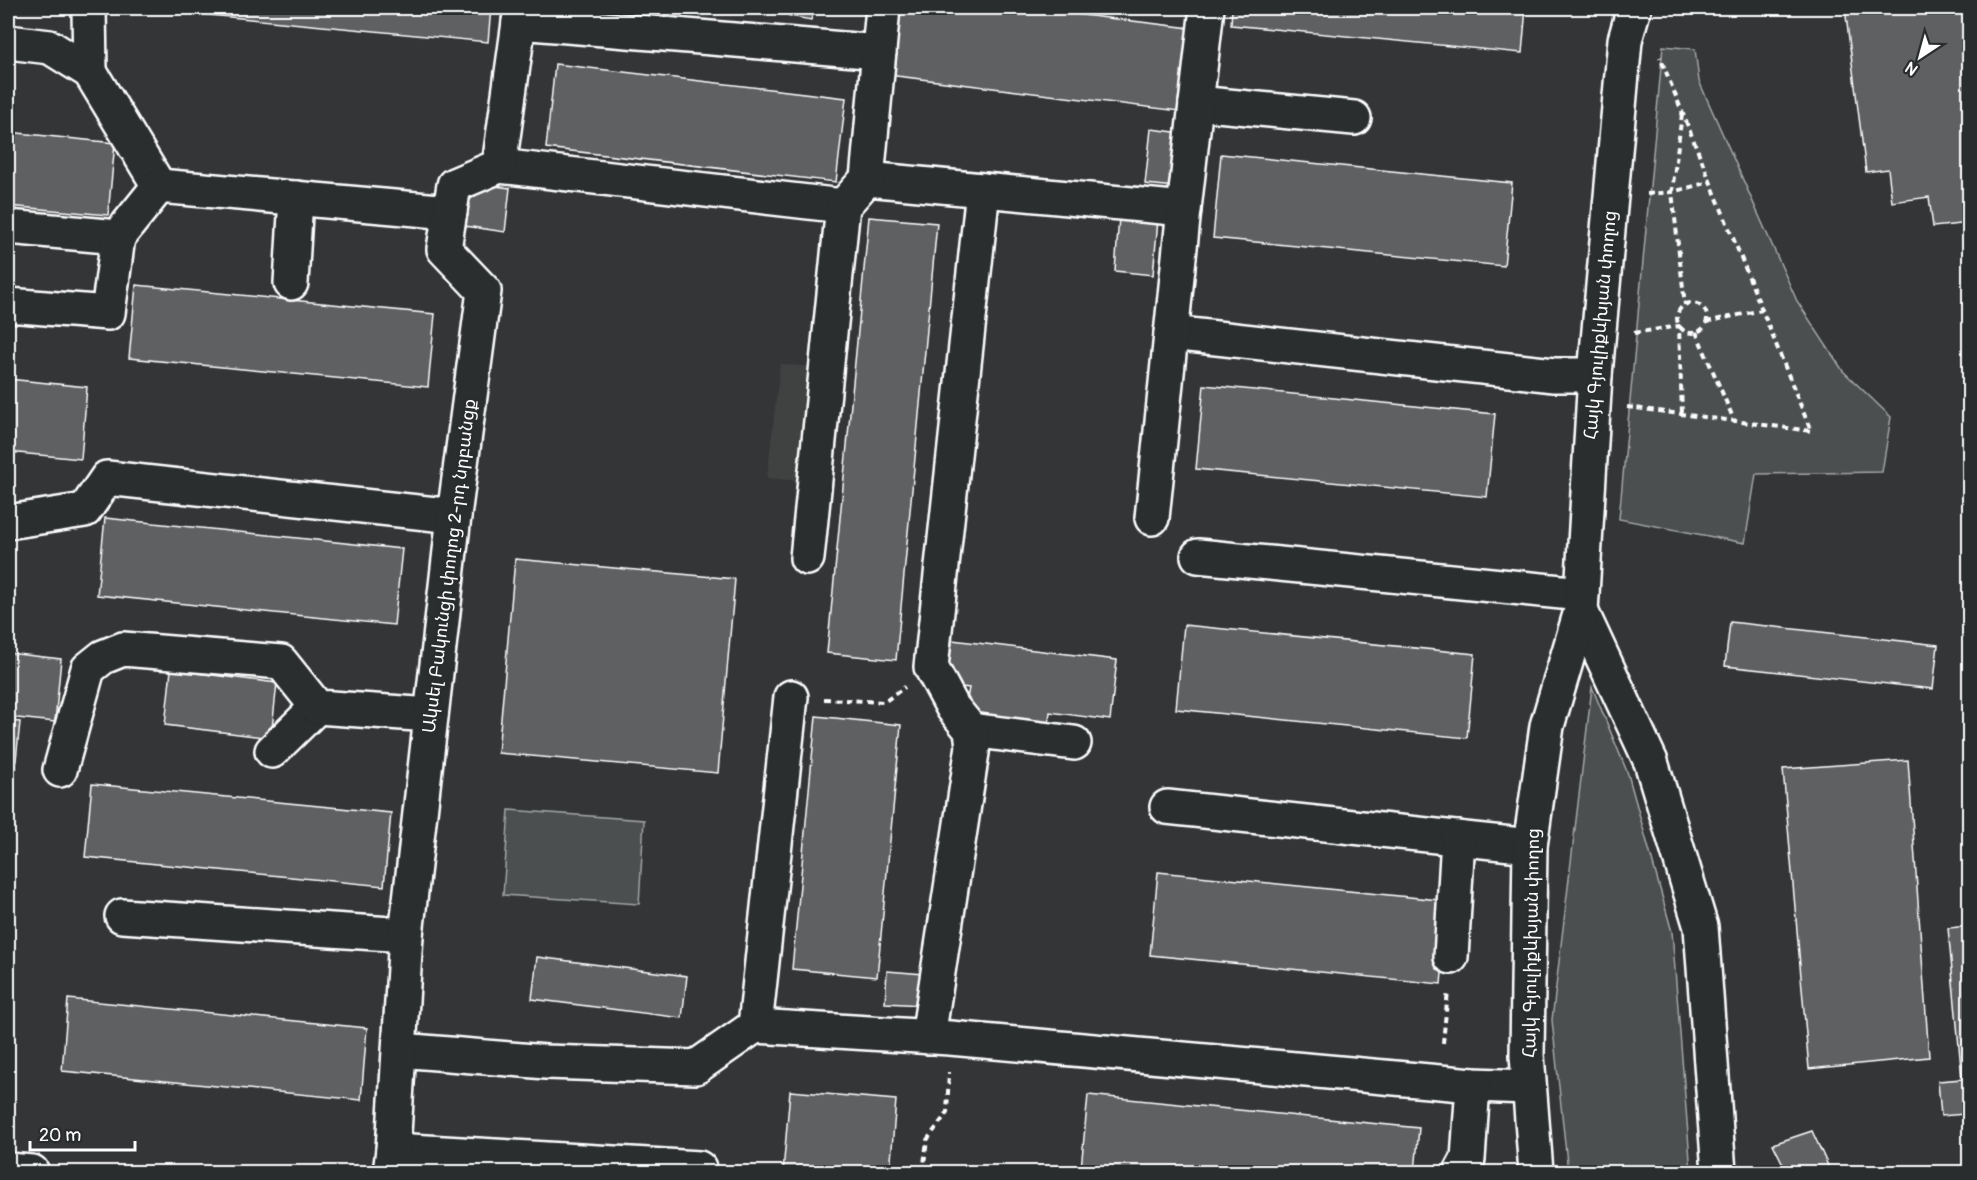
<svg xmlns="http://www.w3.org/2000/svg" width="1977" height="1180" font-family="Pangolin,'Noto Sans Armenian',sans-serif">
<rect width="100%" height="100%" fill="#333536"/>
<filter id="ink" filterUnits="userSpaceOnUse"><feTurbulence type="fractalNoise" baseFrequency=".0167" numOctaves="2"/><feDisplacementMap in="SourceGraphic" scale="12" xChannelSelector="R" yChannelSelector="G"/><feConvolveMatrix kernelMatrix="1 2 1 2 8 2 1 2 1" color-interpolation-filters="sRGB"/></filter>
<g filter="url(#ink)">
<polygon fill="#404243" points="780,364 813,367 800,481 767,478"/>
<g fill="#4c4f50" stroke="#a6a7a8" stroke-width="1.5">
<polygon points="1663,46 1695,49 1699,81 1797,301 1843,371 1891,417 1882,472 1756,474 1745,543 1619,519"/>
<polygon points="1592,687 1628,774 1672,932 1691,1172 1568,1172 1552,1020"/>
<polygon points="509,810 644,820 639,904 503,895"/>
</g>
<g fill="#5f6162" stroke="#fff" stroke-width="1.5">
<polygon points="137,8 491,8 488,42"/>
<polygon points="791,8 814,8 811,20 789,16"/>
<polygon points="897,8 1025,8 1190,28 1179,111 889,75"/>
<polygon points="1232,8 1526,8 1522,53 1231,25"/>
<polygon points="1845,8 1970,8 1970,223 1933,227 1929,197 1892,202 1888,169 1866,172"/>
<polygon points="555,64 846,98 836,182 546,148"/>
<polygon points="1151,129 1182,133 1176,187 1145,184"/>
<polygon points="8,132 115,143 108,215 8,206"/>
<polygon points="1221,154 1512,183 1504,266 1213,238"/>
<polygon points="480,184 510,188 505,232 465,226 467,202 476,195"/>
<polygon points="869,217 937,223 896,660 827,653"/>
<polygon points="1119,217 1158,220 1153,275 1115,271"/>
<polygon points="136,285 435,314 428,387 129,358"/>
<polygon points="8,379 87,387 81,459 8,452"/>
<polygon points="1204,385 1495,414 1487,497 1196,469"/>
<polygon points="105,518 402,549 394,625 97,595"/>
<polygon points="515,559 735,579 718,773 498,753"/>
<polygon points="1730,622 1938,645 1933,689 1725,666"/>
<polygon points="1184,625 1475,654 1467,738 1176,709"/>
<polygon points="952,640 1117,660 1110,720 1050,712 1048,727 971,717 966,704 969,688 954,686 955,677 948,671"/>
<polygon points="8,653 61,659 55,722 8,717"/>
<polygon points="171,670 277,683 271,738 165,725"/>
<polygon points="816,716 901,725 877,977 792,969"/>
<polygon points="8,721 20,722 14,779 8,778"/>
<polygon points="1908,760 1929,1057 1809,1069 1783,769"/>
<polygon points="92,784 391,813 384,886 85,857"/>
<polygon points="1158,872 1449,901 1441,984 1150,955"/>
<polygon points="1970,926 1970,1163 1965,1114 1941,1116 1938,1081 1962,1079 1948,928"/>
<polygon points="537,957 687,976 682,1018 532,999"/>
<polygon points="887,971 924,974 922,1005 885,1003"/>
<polygon points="68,999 367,1028 361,1100 62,1071"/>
<polygon points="790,1091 896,1100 890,1172 783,1172"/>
<polygon points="1088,1095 1419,1128 1415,1172 1117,1172 1081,1169"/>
<polygon points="1812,1131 1831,1172 1787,1172 1773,1144"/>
</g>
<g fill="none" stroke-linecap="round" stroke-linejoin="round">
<g stroke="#fff" stroke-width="38">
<g id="minor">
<polyline points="89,8 90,72"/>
<polyline points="519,22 879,52"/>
<polyline points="8,42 50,47 90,72 159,186"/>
<polyline points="1196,103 1354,118"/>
<polyline points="499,166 843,206"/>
<polyline points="867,179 1184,209"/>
<polyline points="8,227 118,237 159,186 450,212"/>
<polyline points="291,283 296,198"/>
<polyline points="8,305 108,313 118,237"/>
<polyline points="1171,333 1554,375 1595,375"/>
<polyline points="1152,518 1184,209 1207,8"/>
<polyline points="8,522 85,510 107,478 454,516"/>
<polyline points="1198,556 1582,594"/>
<polyline points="807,558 843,206 867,179 883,8"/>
<polyline points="971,730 1074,743"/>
<polyline points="272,751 317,707"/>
<polyline points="60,770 88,669 103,657 123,649 281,662 317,707 431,715"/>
<polyline points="1167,807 1530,846"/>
<polyline points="122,916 406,935"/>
<polyline points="1451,957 1458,838"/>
<polyline points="755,1026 791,697"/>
<polyline points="928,1037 973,746 971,730 953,708 931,667 983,190"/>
<polyline points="400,1050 546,1062 696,1067 755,1026 950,1038 1473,1085 1529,1087"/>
<polyline points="393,1150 699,1168"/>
<polyline points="8,1170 32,1172"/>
<polyline points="390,1172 393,1150 406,935 454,516 484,291 444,249 454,185 499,166 521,8"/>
<polyline points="1461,1172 1468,1159 1473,1085"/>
</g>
</g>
<g stroke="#fff" stroke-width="38">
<g id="major">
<polyline points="1581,611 1651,762 1701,927 1719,1172"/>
<polyline points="1536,1172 1527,1055 1530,846 1547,726 1581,611 1595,375 1625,40 1634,8"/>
</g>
</g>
<g stroke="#fff" stroke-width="4" stroke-dasharray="6 4.5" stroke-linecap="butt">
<polyline points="1682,114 1672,192 1685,305"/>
<polyline points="1647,194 1672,192 1710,182"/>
<circle cx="1692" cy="318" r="15"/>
<polyline points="1706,322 1762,310"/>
<polyline points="1696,332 1734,420"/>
<polyline points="1634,333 1679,326 1682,414"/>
<polyline points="1627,407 1811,431 1660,57"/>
<polyline points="824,699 884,702 905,687"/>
<polyline points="1443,1043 1448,991"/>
<polyline points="923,1172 927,1140 947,1113 949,1072"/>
</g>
<use href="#minor" stroke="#2a2d2e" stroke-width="33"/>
<use href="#major" stroke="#2a2d2e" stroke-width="33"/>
</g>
</g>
<g text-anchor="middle" stroke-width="5" stroke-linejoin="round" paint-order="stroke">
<g font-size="18" fill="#fff" stroke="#2a2d2e">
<text transform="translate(1600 325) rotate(-85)" y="6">Հայկ Գյուլիքևխյան փողոց</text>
<text transform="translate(449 566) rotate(-83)" y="6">Ակսել Բակունցի փողոց 2-րդ նրբանցք</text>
<text transform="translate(1531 943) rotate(-89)" y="6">Հայկ Գյուլիքևխյան փողոց</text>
</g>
</g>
<rect width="1977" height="1180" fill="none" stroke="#2a2d2e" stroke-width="30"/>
<rect x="15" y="15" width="1947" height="1150" fill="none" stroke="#fff" stroke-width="2" filter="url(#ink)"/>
<g transform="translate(1920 57) rotate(216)" stroke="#2a2d2e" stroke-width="4.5" paint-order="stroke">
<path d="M0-4.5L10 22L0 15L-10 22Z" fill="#ffffff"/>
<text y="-9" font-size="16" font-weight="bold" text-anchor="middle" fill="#ffffff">N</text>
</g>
<path d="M30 1141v9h105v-9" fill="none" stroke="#ffffff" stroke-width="3"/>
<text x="39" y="1141" font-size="18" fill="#ffffff" stroke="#2a2d2e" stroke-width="4.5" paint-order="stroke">20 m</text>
</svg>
